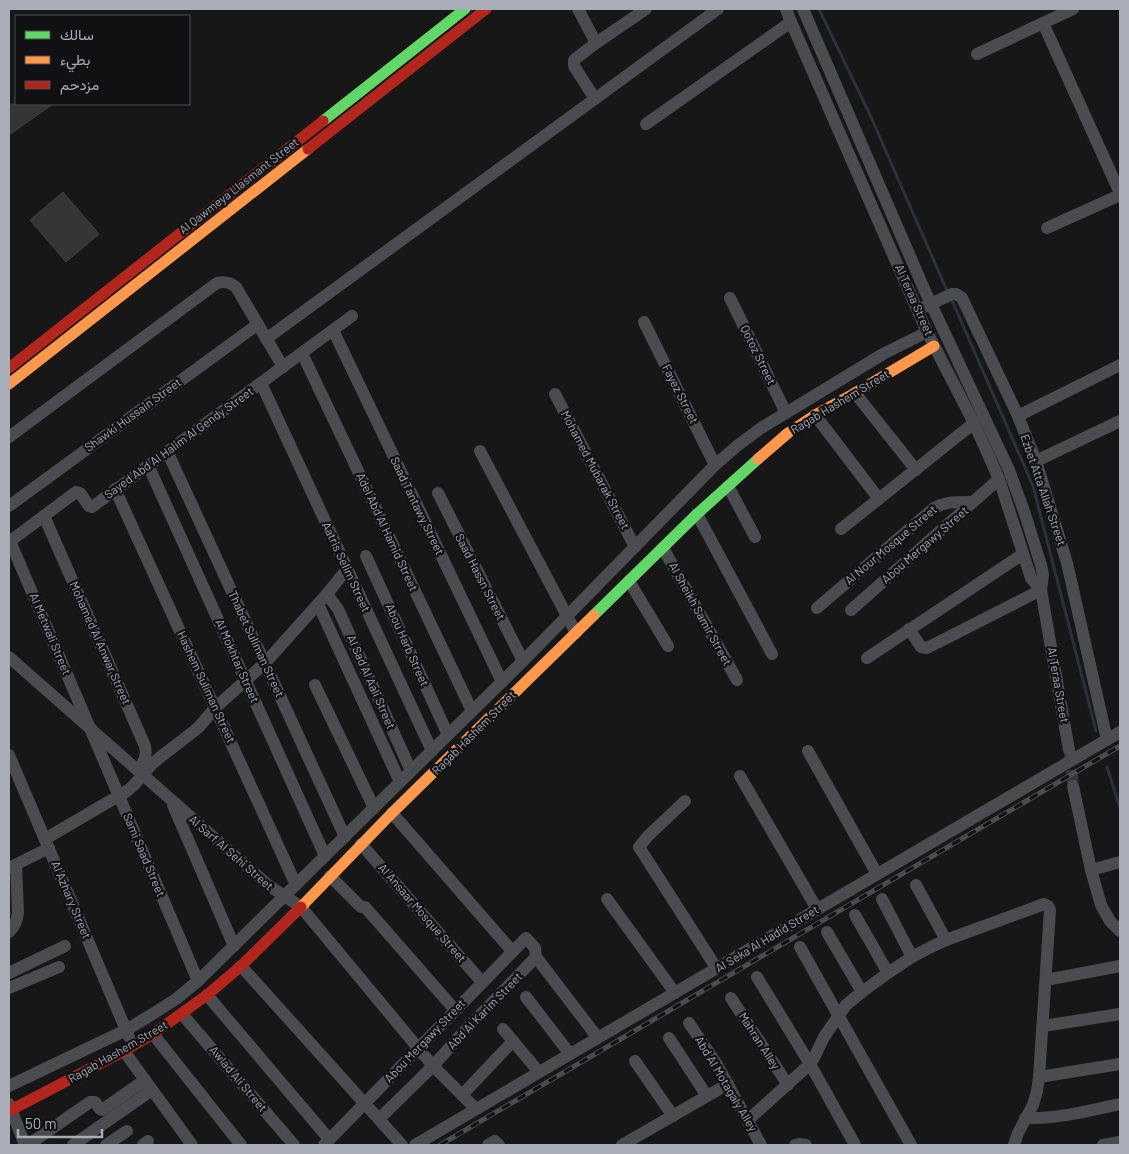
<svg xmlns="http://www.w3.org/2000/svg" width="1129" height="1154" font-family="Barlow,Vazirmatn,sans-serif">
<rect width="100%" height="100%" fill="#171717"/>
<g fill="none" stroke-linecap="round" stroke-linejoin="round">
<g stroke="#2a3239" stroke-width="3">
<polyline points="819,9 871,117 948,293"/>
<polyline points="951,298 1033,486 1096,731"/>
<polyline points="1107,767 1120,808"/>
</g>
</g>
<g fill="#353536" stroke="#3f4043">
<polygon points="9,104 53,104 9,135"/>
<polygon points="63,192 99,234 66,262 30,220"/>
</g>
<g fill="none" stroke-linecap="round" stroke-linejoin="round">
<polyline stroke="#343537" stroke-width="12" stroke-dasharray="12 6" stroke-linecap="butt" points="1070,752 1073,786"/>
<g stroke="#4b4c50" stroke-width="12">
<polyline points="578,9 596,43"/>
<polyline points="786,9 791,22 927,332 974,423 999,479 1031,578 1041,590"/>
<polyline points="803,9 925,291 1009,470 1024,511 1041,565 1043,575 1041,590 1069,750"/>
<polyline points="1043,23 1120,193"/>
<polyline points="977,54 1073,9"/>
<polyline points="595,99 574,66 574,60 596,43 646,9"/>
<polyline points="646,124 791,22"/>
<polyline points="1047,228 1120,195"/>
<polyline points="730,298 786,413"/>
<polyline points="924,307 952,294 956,294 962,298 1018,416 1036,461 1067,563 1107,740"/>
<polyline points="644,322 715,465"/>
<polyline points="333,330 502,682"/>
<polyline points="266,339 718,9"/>
<polyline points="302,353 472,711"/>
<polyline points="261,383 432,751"/>
<polyline points="855,393 916,470"/>
<polyline points="555,394 635,547"/>
<polyline points="815,415 879,499"/>
<polyline points="1018,416 1120,365"/>
<path d="M9,437L217,283C225,281 230,282 236,287L283,367"/>
<polyline points="167,451 345,837"/>
<polyline points="480,451 576,633"/>
<polyline points="1036,461 1120,421"/>
<polyline points="148,465 325,856"/>
<polyline points="728,486 755,537"/>
<polyline points="115,489 296,885"/>
<polyline points="438,493 523,661"/>
<polyline points="9,506 258,324"/>
<polyline points="697,514 772,654"/>
<path d="M44,516L145,746C147,757 144,762 138,771"/>
<polyline points="841,529 974,423"/>
<polyline points="10,541 198,981"/>
<polyline points="9,542 76,492 80,493 89,506 92,507 352,316"/>
<polyline points="663,548 737,680"/>
<polyline points="366,556 448,735"/>
<polyline points="629,581 668,646"/>
<polyline points="327,594 338,609 411,771"/>
<polyline points="318,604 400,782"/>
<path d="M817,608L934,508C946,501 959,502 973,502"/>
<polyline points="851,610 999,479"/>
<polyline points="909,629 921,647 927,648 1041,590"/>
<polyline points="9,657 268,885 301,907 433,1066 476,1109"/>
<polyline points="867,658 1023,554"/>
<polyline points="315,685 374,808"/>
<polyline points="808,751 877,874"/>
<polyline points="9,755 129,1037"/>
<polyline points="740,776 817,909"/>
<polyline points="1073,786 1091,870 1101,905 1110,921 1120,931"/>
<polyline points="685,801 648,836 639,847 717,969"/>
<polyline points="173,805 234,946"/>
<polyline points="392,813 512,951"/>
<polyline points="45,839 127,791 134,785 152,764 163,755 198,728 215,708 265,663 327,594 347,569"/>
<polyline points="361,844 482,982"/>
<polyline points="9,868 49,848"/>
<polyline points="1091,870 1120,862"/>
<polyline points="330,876 361,907 365,907 455,1010"/>
<polyline points="916,885 946,940"/>
<polyline points="607,899 675,993"/>
<polyline points="882,899 912,957"/>
<polyline points="855,915 888,973"/>
<path d="M9,932C15,926 17,921 18,912L16,865"/>
<polyline points="827,932 862,992"/>
<polyline points="800,947 911,1145"/>
<polyline points="241,966 402,1145"/>
<polyline points="9,973 65,946"/>
<polyline points="757,977 810,1064 855,1145"/>
<polyline points="1046,980 1120,966"/>
<polyline points="9,988 59,967"/>
<polyline points="207,995 329,1139"/>
<polyline points="526,997 570,1054"/>
<polyline points="731,998 788,1085"/>
<polyline points="182,1014 294,1145"/>
<polyline points="689,1023 716,1063 761,1145"/>
<polyline points="1043,1026 1120,1014"/>
<polyline points="503,1029 539,1072"/>
<polyline points="153,1034 241,1145"/>
<polyline points="669,1038 707,1096"/>
<polyline points="124,1051 192,1145"/>
<polyline points="635,1061 673,1116"/>
<polyline points="1039,1077 1120,1064"/>
<polyline points="9,1086 126,1030 151,1015 176,999 198,981 523,661 715,465 737,446 761,428 883,354 927,332"/>
<polyline points="462,1095 513,1041"/>
<polyline points="9,1104 25,1145"/>
<path d="M1025,1118C1057,1119 1089,1111 1120,1104"/>
<polyline points="379,1119 433,1066 458,1038 536,957"/>
<polyline points="748,1120 810,1064 814,1058 824,1037 846,1005 862,992 888,973 912,957 929,948 946,940 1044,904 1048,906 1050,910 1039,1077 1037,1091 1033,1105 1018,1133 1014,1145"/>
<polyline points="28,1145 90,1102 95,1102 100,1109 102,1110 145,1080"/>
<polyline points="73,1145 152,1090"/>
<polyline points="106,1145 127,1131"/>
<polyline points="143,1145 148,1141"/>
<polyline points="324,1145 526,938 535,948 536,957 598,1038"/>
<polyline points="415,1145 1120,732"/>
<polyline points="488,1145 495,1141 499,1145"/>
<polyline points="622,1145 728,1084"/>
<polyline points="795,1145 799,1144 806,1145"/>
<polyline points="1103,1145 1120,1142"/>
</g>
<g stroke="#63d668" stroke-width="11">
<polyline points="323,121 465,9"/>
<polyline points="594,615 697,514 758,459"/>
</g>
<g stroke="#ff974d" stroke-width="11">
<polyline points="9,384 308,149"/>
<polyline points="758,459 788,433 815,415 855,393 934,346"/>
<polyline points="301,907 392,813 594,615"/>
</g>
<g stroke="#b3261e" stroke-width="11">
<polyline points="308,149 486,9"/>
<polyline points="9,368 323,121"/>
<polyline points="9,1111 124,1051 153,1034 207,995 241,966 301,907"/>
</g>
<g stroke="#4b4c4f" stroke-width="5">
<polyline id="rail" points="440,1145 1120,746"/>
</g>
<use href="#rail" stroke="#111113" stroke-width="3" stroke-dasharray="9" stroke-linecap="butt"/>
</g>
<g text-anchor="middle" stroke-width="4.5" stroke-linejoin="round" paint-order="stroke">
<g font-size="12" fill="#a8adb8" stroke="#111113">
<text transform="translate(239 186) rotate(-38)" y="4">Al Qawmeya Llasmant Street</text>
<text transform="translate(914 300) rotate(66)" y="4">Al Teraa Street</text>
<text transform="translate(758 355) rotate(64)" y="4">Qotoz Street</text>
<text transform="translate(680 394) rotate(63)" y="4">Fayez Street</text>
<text transform="translate(840 402) rotate(-31)" y="4">Ragab Hashem Street</text>
<text transform="translate(133 415) rotate(-36)" y="4">Shawki Hussain Street</text>
<text transform="translate(179 443) rotate(-36)" y="4">Sayed Abd Al Halim Al Gendy Street</text>
<text transform="translate(595 470) rotate(62)" y="4">Mohamed Mubarak Street</text>
<text transform="translate(1043 490) rotate(71)" y="4">Ezbet Atta Allah Street</text>
<text transform="translate(417 506) rotate(64)" y="4">Saad Tantawy Street</text>
<text transform="translate(387 532) rotate(65)" y="4">Adel Abd Al Hamid Street</text>
<text transform="translate(891 545) rotate(-40)" y="4">Al Nour Mosque Street</text>
<text transform="translate(925 545) rotate(-41)" y="4">Abou Mergawy Street</text>
<text transform="translate(346 567) rotate(65)" y="4">Aatris Selim Street</text>
<text transform="translate(480 577) rotate(63)" y="4">Saad Hassn Street</text>
<text transform="translate(700 614) rotate(61)" y="4">Al Sheikh Samir Street</text>
<text transform="translate(50 634) rotate(67)" y="4">Al Metwali Street</text>
<text transform="translate(100 643) rotate(66)" y="4">Mohamed Al Anwar Street</text>
<text transform="translate(256 644) rotate(65)" y="4">Thabet Suliman Street</text>
<text transform="translate(407 645) rotate(66)" y="4">Abou Harb Street</text>
<text transform="translate(237 661) rotate(66)" y="4">Al Mokhtar Street</text>
<text transform="translate(371 682) rotate(66)" y="4">Al Sad Al Aali Street</text>
<text transform="translate(1058 685) rotate(80)" y="4">Al Teraa Street</text>
<text transform="translate(206 687) rotate(65)" y="4">Hashem Suliman Street</text>
<text transform="translate(474 733) rotate(-45)" y="4">Ragab Hashem Street</text>
<text transform="translate(231 853) rotate(41)" y="4">Al Sarf Al Sehi Street</text>
<text transform="translate(144 855) rotate(67)" y="4">Sami Saad Street</text>
<text transform="translate(71 900) rotate(67)" y="4">Al Azhary Street</text>
<text transform="translate(422 913) rotate(49)" y="4">Al Ansaar Mosque Street</text>
<text transform="translate(767 939) rotate(-31)" y="4">Al Seka Al Hadid Street</text>
<text transform="translate(485 1011) rotate(-46)" y="4">Abd Al Karim Street</text>
<text transform="translate(425 1041) rotate(-46)" y="4">Abou Mergawy Street</text>
<text transform="translate(759 1041) rotate(57)" y="4">Mahran Alley</text>
<text transform="translate(118 1052) rotate(-30)" y="4">Ragab Hashem Street</text>
<text transform="translate(238 1079) rotate(50)" y="4">Awlad Ali Street</text>
<text transform="translate(726 1084) rotate(59)" y="4">Abd Al Motagaly Alley</text>
</g>
</g>
<rect width="1129" height="1154" fill="none" stroke="#a8adb8" stroke-width="20"/>
<rect x="15" y="15" width="175" height="90" fill="#111113" stroke="#4d4f55"/>
<rect x="25" y="31" width="25" height="8" fill="#63d668" stroke="#4d4f55"/>
<text x="60" y="40" font-size="15" fill="#a8adb8">سالك</text>
<rect x="25" y="56" width="25" height="8" fill="#ff974d" stroke="#4d4f55"/>
<text x="60" y="65" font-size="15" fill="#a8adb8">بطيء</text>
<rect x="25" y="81" width="25" height="8" fill="#b3261e" stroke="#4d4f55"/>
<text x="60" y="90" font-size="15" fill="#a8adb8">مزدحم</text>
<path d="M18 1129v8h84v-8" fill="none" stroke="#a8adb8" stroke-width="2.5"/>
<text x="25" y="1129" font-size="15" fill="#a8adb8" stroke="#111113" stroke-width="4" paint-order="stroke">50 m</text>
</svg>
